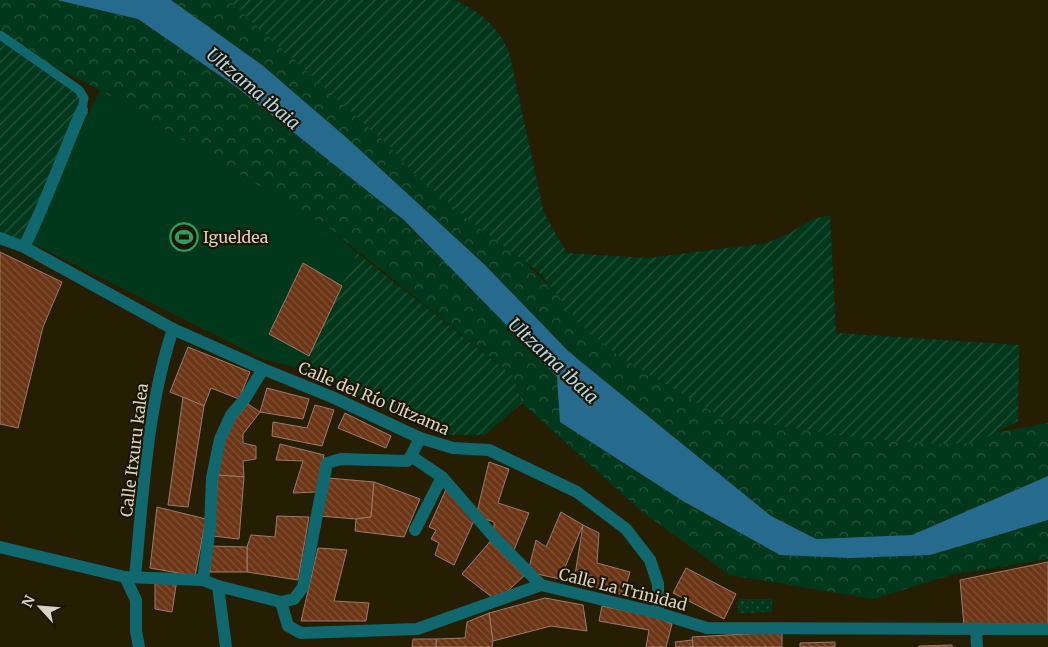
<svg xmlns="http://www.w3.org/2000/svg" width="1048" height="647" font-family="Merriweather,serif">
<defs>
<pattern id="forest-crowns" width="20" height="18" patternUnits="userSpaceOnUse" patternTransform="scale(1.25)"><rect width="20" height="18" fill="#00381c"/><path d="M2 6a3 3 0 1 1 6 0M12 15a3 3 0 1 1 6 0" fill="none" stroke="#24543b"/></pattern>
<pattern id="park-dots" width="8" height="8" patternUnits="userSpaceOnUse" patternTransform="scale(1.25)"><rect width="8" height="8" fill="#00381c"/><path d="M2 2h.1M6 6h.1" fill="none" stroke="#24543b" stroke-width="1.8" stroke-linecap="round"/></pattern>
<pattern id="garden-furrows" width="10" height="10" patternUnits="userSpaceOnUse" patternTransform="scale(1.25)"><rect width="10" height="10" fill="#00381c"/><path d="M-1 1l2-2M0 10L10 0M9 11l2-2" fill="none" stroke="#24543b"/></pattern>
<pattern id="building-back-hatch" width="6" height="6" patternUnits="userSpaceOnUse" patternTransform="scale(1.25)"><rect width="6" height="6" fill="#6c3616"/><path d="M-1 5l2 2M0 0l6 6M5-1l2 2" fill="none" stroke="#805236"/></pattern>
</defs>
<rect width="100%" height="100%" fill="#251e03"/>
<polygon fill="#00381c" points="100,90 329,228 357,253 303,369 263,359 36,245 24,247"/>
<polygon fill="url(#forest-crowns)" points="0,0 228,0 523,260 620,357 935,444 1048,423 1048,559 951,575 873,599 730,575 641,511 522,403 513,376 329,228 100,90 0,40"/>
<polygon fill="url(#park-dots)" points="738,599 772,599 772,612 738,613"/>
<g fill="url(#garden-furrows)">
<path d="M228,0H455C481,12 497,26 509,52L544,213L567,253L648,258L767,243L790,233L813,219L830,215L836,333L1019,345L1018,421L975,443L935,444L868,439L721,417L620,357L585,329L538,271L475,225L414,174L391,148Z"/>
<polygon points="0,35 83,95 88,113 24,247 0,238"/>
<polygon points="357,253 513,376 522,403 485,435 440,435 303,369"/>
</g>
<polygon fill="#266a8d" points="57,0 171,0 262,65 348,139 485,265 569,352 771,516 816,539 912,535 1048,476 1048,520 930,555 850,558 780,555 683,501 560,422 557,377 404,220 235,86 138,19"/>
<g fill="url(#building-back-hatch)" stroke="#9a7b6b">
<polygon points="0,252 62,282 43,327 18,428 0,424"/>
<polygon points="303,263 342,286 309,356 269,334"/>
<polygon points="188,347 250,372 239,399 211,388 204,406 170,392"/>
<polygon points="267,388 309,399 303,419 260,412"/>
<polygon points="183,397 204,406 188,507 168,505"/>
<polygon points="248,404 260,412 243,434 243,443 256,446 256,459 243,461 244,477 218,475 224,441 231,424"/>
<polygon points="315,405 334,410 322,446 272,436 273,422 307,428"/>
<polygon points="345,413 391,436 386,448 338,428"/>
<polygon points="280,444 324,455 317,492 293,493 303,461 276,460"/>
<polygon points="489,462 509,469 498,503 529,513 512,555 494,537 494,522 476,516"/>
<polygon points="218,475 244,477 239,539 213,536"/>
<polygon points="328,478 374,482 371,517 356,519 319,516"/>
<polygon points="374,482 420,499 404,537 355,531 356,519 371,517"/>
<polygon points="448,485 476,516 454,565 435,555 439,543 431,539 436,530 429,527"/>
<polygon points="157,507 206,519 195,576 150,568"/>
<polygon points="561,512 583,525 560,579 528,572 536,540 546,547"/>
<polygon points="277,516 309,517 298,580 247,572 247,547 251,535 275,537"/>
<polygon points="583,525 599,533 597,563 630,572 623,595 574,581"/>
<polygon points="494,537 528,572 497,601 462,574"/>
<polygon points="210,546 247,547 247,572 210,572"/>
<polygon points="318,548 347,550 334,601 369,603 366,621 301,621"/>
<polygon points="1048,562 1048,627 964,626 960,580"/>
<polygon points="686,568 736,594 724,619 673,593"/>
<polygon points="155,578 177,579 172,612 155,609"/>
<polygon points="545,598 583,605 587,631 551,626 493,641 489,613"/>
<polygon points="602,606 656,617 672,624 666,647 646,647 649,630 599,621"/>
<polygon points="489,613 493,641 492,647 436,647 436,639 465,638 467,622"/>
<polygon points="782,632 782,647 693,647 692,637"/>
<polygon points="413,639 436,639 436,647 412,647"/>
<polygon points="692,640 693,647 676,647 675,642"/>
<polygon points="835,642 835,647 800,647 800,643"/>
<polygon points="952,645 952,647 919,647 919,646"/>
</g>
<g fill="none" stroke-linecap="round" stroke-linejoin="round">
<polyline stroke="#10686e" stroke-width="9" points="0,35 79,90 84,98 82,110"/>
<g stroke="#10686e" stroke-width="12">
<polyline points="0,238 24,247 173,329 263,369 332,397 420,438 453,448 489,450 577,492 626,529 650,560 658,584 658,613"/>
<path d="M24,247C46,203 62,156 82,110"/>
<polyline points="420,438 411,456 442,477 494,537 541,585"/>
<polyline points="415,530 442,477"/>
<polyline points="0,547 125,577 203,580"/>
<polyline points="125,577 136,600 136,631 139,647"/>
<path d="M135,577C143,495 147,407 173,329"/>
<polyline points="218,586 281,602 288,626 301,633 417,629 541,585 658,613 707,628 1048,629"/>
<polyline points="281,602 294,599 303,587 327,463 341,459 407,461 411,456"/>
<polyline points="976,628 977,647"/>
<polyline points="226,647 218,586 203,580 210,527 212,478 220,439 231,415 244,400 263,369"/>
</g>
</g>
<defs>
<g id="stadium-ring" transform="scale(1.4375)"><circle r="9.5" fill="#1c1500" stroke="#2e9e5b" stroke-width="1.5"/><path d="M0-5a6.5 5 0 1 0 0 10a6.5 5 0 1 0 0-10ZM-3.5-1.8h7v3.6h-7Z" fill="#2e9e5b"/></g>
</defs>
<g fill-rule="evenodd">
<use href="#stadium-ring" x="184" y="237"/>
</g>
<g text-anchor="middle" stroke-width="4.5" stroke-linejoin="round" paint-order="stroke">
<g font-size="16" fill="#d8d4c3" stroke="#1c1500" text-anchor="start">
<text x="203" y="243">Igueldea</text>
</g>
<g font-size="16" fill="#d8d4c3" stroke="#1c1500">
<text transform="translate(374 398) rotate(23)" y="6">Calle del Río Ultzama</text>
<text transform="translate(134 450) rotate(-83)" y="6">Calle Itxuru kalea</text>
<text transform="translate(623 589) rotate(14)" y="6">Calle La Trinidad</text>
</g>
<g font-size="18" font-style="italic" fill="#aed7f0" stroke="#1c1500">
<text transform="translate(253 89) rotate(40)" y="6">Ultzama ibaia</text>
<text transform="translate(553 361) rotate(43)" y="6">Ultzama ibaia</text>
</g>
</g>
<g transform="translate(40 607) rotate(296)" stroke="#1c1500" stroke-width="4" paint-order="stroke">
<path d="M0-4L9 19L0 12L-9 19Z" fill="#d8d4c3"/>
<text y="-8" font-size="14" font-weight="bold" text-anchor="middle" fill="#d8d4c3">N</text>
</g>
</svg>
